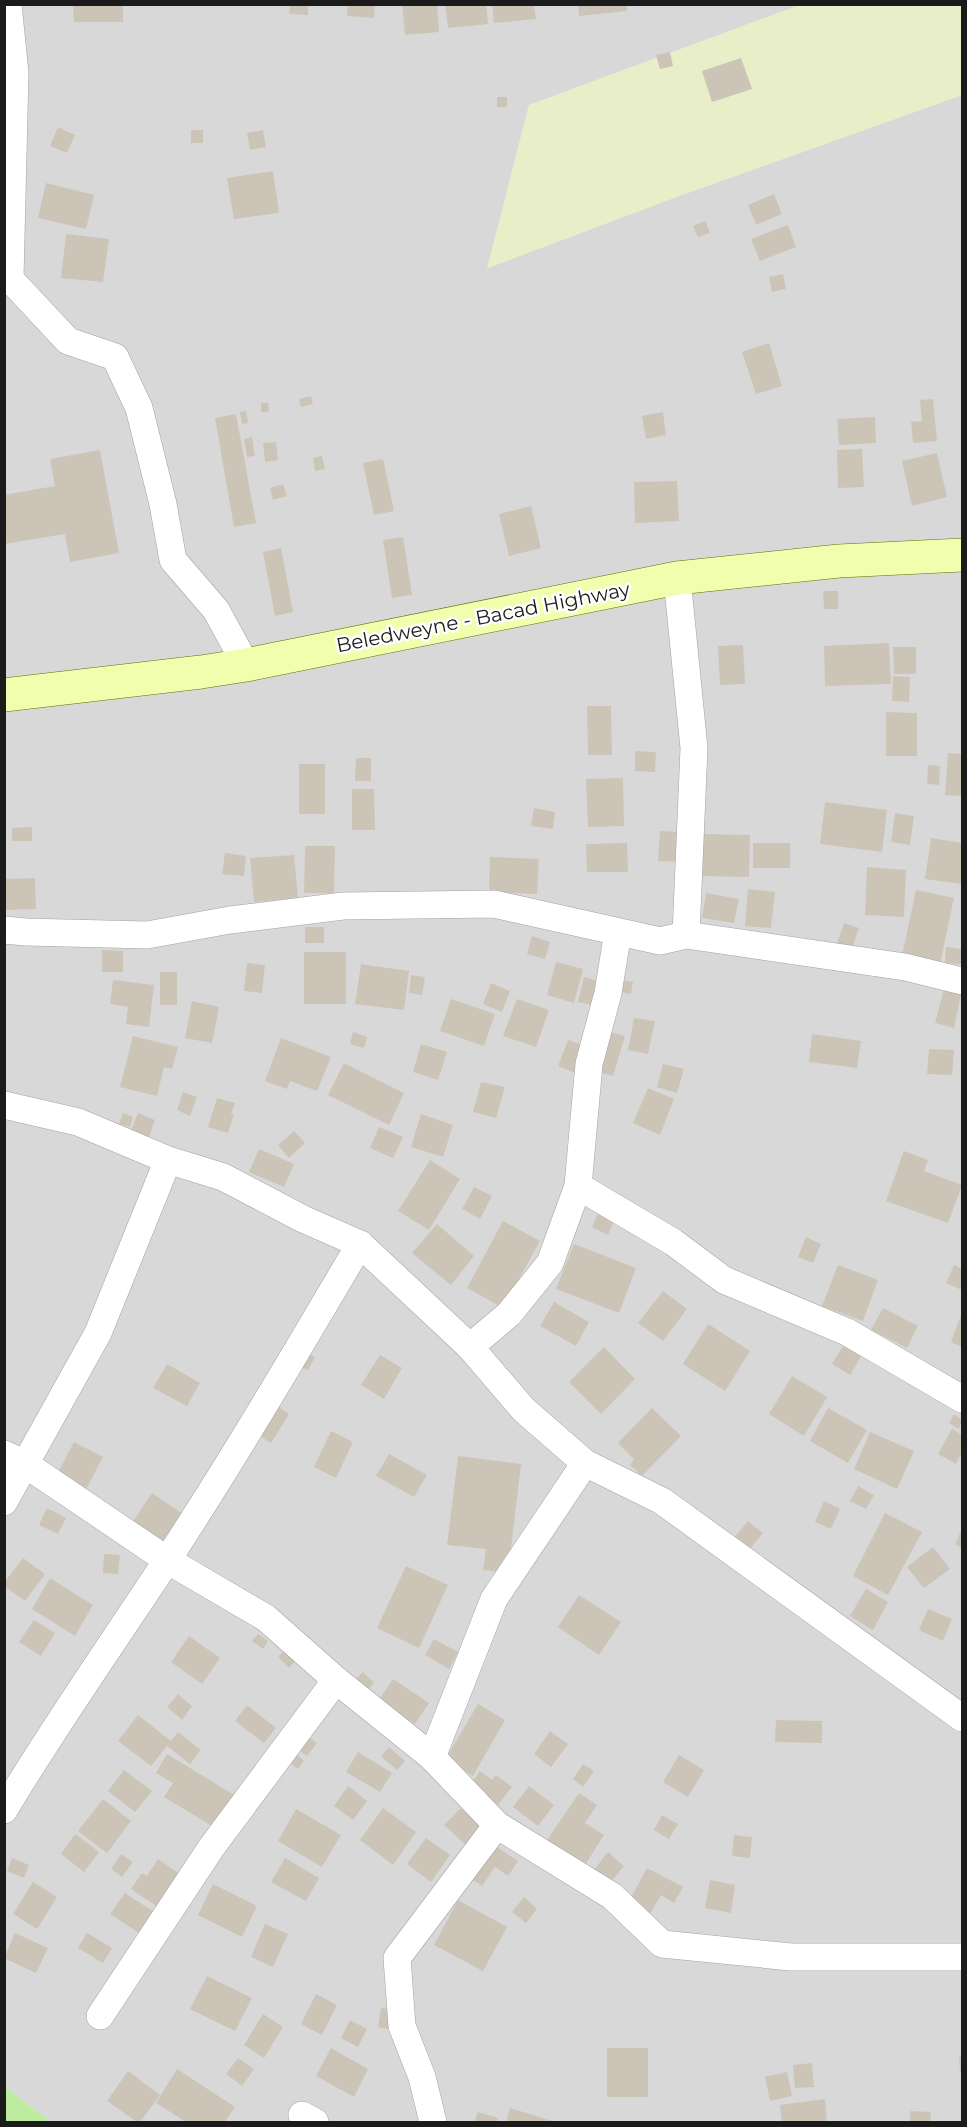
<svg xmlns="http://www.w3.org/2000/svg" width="967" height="2127" font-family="Montserrat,sans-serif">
<rect width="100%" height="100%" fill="#eeebdf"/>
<polygon fill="#d9d8d8" points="4,5 800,5 529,105 488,268 679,196 962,95 962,2122 51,2122 5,2087"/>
<polygon fill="#e7eec8" points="800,5 962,5 962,95 679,196 487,268 529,105"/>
<polygon fill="#bdeca0" points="5,2087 51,2122 5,2122"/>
<g fill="#cdc4b8">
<polygon points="73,4 123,4 123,22 74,22"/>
<polygon points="290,4 308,4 308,15 289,14"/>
<polygon points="348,4 375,4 374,18 347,16"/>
<polygon points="402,4 437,4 439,32 405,35"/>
<polygon points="445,4 486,4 488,24 448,28"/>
<polygon points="492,4 534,4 536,19 494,23"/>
<polygon points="578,4 627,4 627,11 579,16"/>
<polygon points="670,52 673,66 660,69 656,55"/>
<polygon points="741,58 752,89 712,102 702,71"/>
<rect x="497" y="97" width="10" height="10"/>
<polygon points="58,127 75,135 67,153 50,146"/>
<rect x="191" y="130" width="12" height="13"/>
<polygon points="263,130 266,147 250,150 247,133"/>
<polygon points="273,171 279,213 234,219 227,178"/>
<polygon points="46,183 94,195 86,229 38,218"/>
<polygon points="774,194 782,214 756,225 748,205"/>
<polygon points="705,221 710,233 698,237 693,226"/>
<polygon points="788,225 796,247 760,261 751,239"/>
<polygon points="66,234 109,239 103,282 61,278"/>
<polygon points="783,274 786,289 772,292 769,277"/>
<polygon points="769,343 782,386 756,394 742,352"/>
<polygon points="311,396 313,404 301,407 299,399"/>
<polygon points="933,399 937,441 913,443 911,422 922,421 920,400"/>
<polygon points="261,403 268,403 269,412 261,412"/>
<polygon points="246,411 248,423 242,424 240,412"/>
<polygon points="663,412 666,435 646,439 642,416"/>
<polygon points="236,414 256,523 234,527 215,418"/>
<polygon points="875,417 876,443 839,445 837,419"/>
<polygon points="252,437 255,456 247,457 244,439"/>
<polygon points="276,442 278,460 265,462 263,443"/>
<polygon points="862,449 864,487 838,488 837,450"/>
<polygon points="100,450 119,553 70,562 65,534 4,544 4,495 55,486 50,459"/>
<polygon points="937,453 947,497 912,506 902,461"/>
<polygon points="322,456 325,469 315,471 313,458"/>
<polygon points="383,459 394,511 374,515 363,463"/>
<polygon points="677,481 679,521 635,523 634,482"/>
<polygon points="283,484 287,496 273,500 270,488"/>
<polygon points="531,506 541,548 509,556 499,514"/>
<polygon points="403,537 412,595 392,598 383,540"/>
<polygon points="281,548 293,612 275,616 263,552"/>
<polygon points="823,591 838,591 838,609 824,609"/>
<polygon points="889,643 891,684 825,686 824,646"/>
<polygon points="743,645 745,684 720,685 718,646"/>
<polygon points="893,647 916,647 916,674 894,674"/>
<polygon points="893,676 910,677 909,702 892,701"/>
<polygon points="587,706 611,706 612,755 588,755"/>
<polygon points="886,712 917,713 917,756 886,756"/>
<polygon points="635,751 656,752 655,772 635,771"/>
<polygon points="948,753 962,754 962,796 945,795"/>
<polygon points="356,758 371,758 371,781 355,781"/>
<rect x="299" y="764" width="26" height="50"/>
<polygon points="928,765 940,766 939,785 927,784"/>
<polygon points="623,778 624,826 588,827 586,779"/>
<polygon points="352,789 374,789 375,830 352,830"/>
<polygon points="825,802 887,810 882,852 820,844"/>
<polygon points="534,808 555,812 553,829 531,826"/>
<polygon points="895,813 914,816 910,845 891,842"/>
<polygon points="32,827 32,841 12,841 12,828"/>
<polygon points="660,831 683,832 682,862 658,861"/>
<polygon points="703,834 750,835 749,877 702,876"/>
<polygon points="931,838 962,843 962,884 925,879"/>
<polygon points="627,843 628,872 587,872 586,844"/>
<rect x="753" y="843" width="37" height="25"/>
<polygon points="305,846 335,846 334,893 304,893"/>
<polygon points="225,853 246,856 244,876 222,874"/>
<polygon points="294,855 298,898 254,902 250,858"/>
<polygon points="490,857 539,859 537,894 489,892"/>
<polygon points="867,867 906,870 904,917 865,915"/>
<polygon points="35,878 36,909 4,910 4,879"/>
<polygon points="748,889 775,892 771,928 745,926"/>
<polygon points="916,890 954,898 940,964 902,956"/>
<polygon points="706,893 739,899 734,923 702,918"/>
<polygon points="844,923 859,928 850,954 835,949"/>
<rect x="305" y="927" width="19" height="16"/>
<polygon points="532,936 550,942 545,959 527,954"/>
<polygon points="946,947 962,949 962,964 945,963"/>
<polygon points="102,950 123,951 123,972 102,972"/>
<rect x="304" y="952" width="42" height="52"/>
<polygon points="556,962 583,969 574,1003 547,995"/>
<polygon points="247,963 265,965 262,993 244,991"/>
<polygon points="361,964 409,971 404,1010 355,1004"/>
<rect x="160" y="972" width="17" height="33"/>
<polygon points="411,975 425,977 422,995 409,993"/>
<polygon points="584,977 599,981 593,1005 578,1002"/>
<polygon points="618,979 633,982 631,994 616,991"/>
<polygon points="113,980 154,985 149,1027 126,1024 128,1007 110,1004"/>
<polygon points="491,983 510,991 502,1012 483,1004"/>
<polygon points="945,986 962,990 954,1028 935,1023"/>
<polygon points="451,999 495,1014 484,1046 440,1031"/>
<polygon points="517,999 549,1010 536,1047 503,1036"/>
<polygon points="192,1001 219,1007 212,1043 185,1038"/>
<polygon points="634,1018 655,1021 648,1054 628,1050"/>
<polygon points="604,1030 625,1036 613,1076 593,1071"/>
<polygon points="353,1032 367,1037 364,1048 350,1044"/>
<polygon points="812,1034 861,1041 857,1068 809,1062"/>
<polygon points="133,1036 178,1047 172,1069 164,1067 157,1096 120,1087"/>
<polygon points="281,1038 331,1057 317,1091 290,1081 287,1089 265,1081"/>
<polygon points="568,1040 585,1046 575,1073 558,1066"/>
<polygon points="421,1044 447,1052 438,1080 413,1072"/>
<polygon points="929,1049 954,1050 952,1075 927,1074"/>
<polygon points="344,1063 404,1093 389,1125 328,1095"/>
<polygon points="663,1064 684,1069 677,1093 657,1087"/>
<polygon points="481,1082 505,1087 496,1118 473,1112"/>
<polygon points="648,1088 674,1099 660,1135 633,1123"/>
<polygon points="183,1092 197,1097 190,1116 177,1110"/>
<polygon points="217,1098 235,1103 231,1114 234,1114 228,1133 208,1127"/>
<polygon points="123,1113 133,1117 130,1127 119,1124"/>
<polygon points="138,1113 155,1120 149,1137 131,1130"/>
<polygon points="421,1114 453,1125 443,1157 411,1147"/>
<polygon points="379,1127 403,1137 393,1158 370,1148"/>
<polygon points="294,1131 305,1143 289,1158 278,1145"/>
<polygon points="259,1149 294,1164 284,1187 249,1172"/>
<polygon points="904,1151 928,1160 924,1171 962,1185 948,1223 886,1201"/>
<polygon points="430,1160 460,1179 429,1230 398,1211"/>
<polygon points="474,1187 492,1196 480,1219 462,1209"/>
<polygon points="599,1211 615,1219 608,1235 592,1227"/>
<polygon points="503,1221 540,1241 503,1308 467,1288"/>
<polygon points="437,1224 474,1256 451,1285 412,1253"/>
<polygon points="806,1237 821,1244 813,1263 798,1257"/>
<polygon points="574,1244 636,1268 619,1313 556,1289"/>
<polygon points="838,1265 878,1280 863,1321 822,1306"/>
<polygon points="954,1265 962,1269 962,1290 946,1283"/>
<polygon points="663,1291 687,1309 663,1341 638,1323"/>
<polygon points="554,1302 589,1322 576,1346 540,1326"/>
<polygon points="883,1308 918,1326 907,1348 871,1330"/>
<polygon points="961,1315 962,1316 962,1347 951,1342"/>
<polygon points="708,1324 750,1351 725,1391 683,1364"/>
<polygon points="844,1344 862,1355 850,1375 832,1364"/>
<polygon points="604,1347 635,1379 601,1414 569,1382"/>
<polygon points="304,1352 315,1357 308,1370 298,1365"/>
<polygon points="380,1355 402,1368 384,1399 361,1385"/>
<polygon points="167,1364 200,1383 187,1406 153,1388"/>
<polygon points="792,1376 827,1397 804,1436 769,1414"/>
<polygon points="276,1405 289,1414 271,1443 257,1434"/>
<polygon points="652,1408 681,1436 642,1476 630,1465 634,1459 618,1443"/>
<polygon points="828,1408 867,1430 848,1463 810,1441"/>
<polygon points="954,1414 962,1420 959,1429 949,1423"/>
<polygon points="952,1429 962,1435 962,1452 956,1464 938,1454"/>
<polygon points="331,1431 353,1442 336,1478 314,1467"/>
<polygon points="870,1432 914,1451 897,1489 854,1469"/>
<polygon points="74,1442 103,1457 84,1493 55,1478"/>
<polygon points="389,1454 427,1475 414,1497 376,1476"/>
<polygon points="458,1456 521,1464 508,1573 483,1570 486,1549 447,1545"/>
<polygon points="858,1486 874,1495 866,1509 850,1501"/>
<polygon points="152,1493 183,1514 163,1544 132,1523"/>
<polygon points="824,1501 840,1509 831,1529 815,1522"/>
<polygon points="47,1508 66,1518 58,1534 39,1525"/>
<polygon points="885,1513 922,1532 888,1595 853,1576"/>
<polygon points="748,1521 763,1533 749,1550 734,1538"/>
<polygon points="962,1529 962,1548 955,1544"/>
<polygon points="933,1547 950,1569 924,1588 907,1567"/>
<polygon points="104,1554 120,1555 118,1574 103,1573"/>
<polygon points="23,1558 45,1574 25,1601 4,1586 4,1583"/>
<polygon points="406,1566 448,1585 419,1648 377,1628"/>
<polygon points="50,1578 93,1605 75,1636 32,1609"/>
<polygon points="866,1589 888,1602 873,1630 850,1616"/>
<polygon points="579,1595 621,1622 599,1655 558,1627"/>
<polygon points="928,1609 952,1619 943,1641 919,1630"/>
<polygon points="34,1620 55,1633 41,1656 19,1642"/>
<polygon points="258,1634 268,1641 263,1649 252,1641"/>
<polygon points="189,1636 220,1658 202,1684 171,1662"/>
<polygon points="434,1639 458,1652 449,1669 425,1655"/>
<polygon points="286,1649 296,1660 289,1668 278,1657"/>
<polygon points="363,1672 374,1683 366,1691 355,1680"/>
<polygon points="393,1679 429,1703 415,1724 391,1708 375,1706"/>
<polygon points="178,1694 192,1706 182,1720 167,1707"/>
<polygon points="478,1704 505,1720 473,1776 445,1760"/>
<polygon points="247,1705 276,1728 264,1743 235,1721"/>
<polygon points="138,1715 171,1741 178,1732 201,1750 190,1764 167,1746 151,1766 118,1741"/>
<polygon points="776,1720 822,1721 822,1743 775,1742"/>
<polygon points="550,1731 568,1744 551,1767 534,1754"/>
<polygon points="307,1736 317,1743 307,1756 297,1749"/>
<polygon points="389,1747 405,1761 397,1770 381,1756"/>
<polygon points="358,1752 392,1773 380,1792 346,1772"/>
<polygon points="295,1753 304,1761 298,1769 289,1762"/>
<polygon points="167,1754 236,1796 217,1829 164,1797 173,1783 156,1773"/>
<polygon points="679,1755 704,1770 688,1797 663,1782"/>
<polygon points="583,1764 594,1771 583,1787 573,1779"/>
<polygon points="124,1770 152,1791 135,1812 108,1791"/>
<polygon points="480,1771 492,1780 496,1775 512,1787 498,1805 471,1784"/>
<polygon points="348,1786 367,1801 353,1820 334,1806"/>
<polygon points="529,1786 554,1805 538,1826 513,1807"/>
<polygon points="579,1793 597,1805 585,1823 604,1835 583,1868 545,1843"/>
<polygon points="103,1799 131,1821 107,1853 78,1831"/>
<polygon points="383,1808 416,1832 393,1865 360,1840"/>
<polygon points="461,1808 484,1830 468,1847 444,1825"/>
<polygon points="296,1809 341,1835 322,1867 278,1841"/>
<polygon points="662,1815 678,1824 669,1839 654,1830"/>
<polygon points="75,1834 99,1852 84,1872 61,1854"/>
<polygon points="734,1835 752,1837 750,1858 732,1856"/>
<polygon points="426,1838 450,1855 431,1882 407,1864"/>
<polygon points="491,1843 518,1861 508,1876 495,1867 482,1886 469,1877"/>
<polygon points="608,1852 624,1866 605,1889 589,1876"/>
<polygon points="121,1854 133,1862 122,1877 111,1869"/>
<polygon points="12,1858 29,1865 24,1878 7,1871"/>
<polygon points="285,1858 319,1878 306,1901 271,1882"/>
<polygon points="158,1859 181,1875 159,1908 131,1889 142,1873 147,1876"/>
<polygon points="647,1868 683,1887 674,1903 661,1895 648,1917 627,1905"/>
<polygon points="710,1880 735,1885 731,1913 705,1908"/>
<polygon points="33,1882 57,1897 37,1929 13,1914"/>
<polygon points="213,1884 257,1906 242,1937 198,1915"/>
<polygon points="125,1893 157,1914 142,1935 110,1914"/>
<polygon points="524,1897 537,1909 526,1923 512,1912"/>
<polygon points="458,1900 507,1927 483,1971 434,1945"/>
<polygon points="265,1924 288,1934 273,1967 251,1957"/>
<polygon points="15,1933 48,1948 36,1973 4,1958"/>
<polygon points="87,1933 112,1948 103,1963 78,1948"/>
<polygon points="207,1976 252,1998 235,2031 190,2009"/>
<polygon points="316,1994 337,2005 322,2035 301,2024"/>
<polygon points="381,2008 396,2010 393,2030 378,2027"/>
<polygon points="263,2014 283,2027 264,2058 244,2045"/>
<polygon points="350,2020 367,2029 358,2047 341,2038"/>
<polygon points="331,2048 368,2069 354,2097 316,2076"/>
<rect x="607" y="2048" width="41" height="49"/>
<polygon points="959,2057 962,2057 962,2072 960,2072"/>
<polygon points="238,2058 254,2069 242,2086 226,2074"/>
<polygon points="812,2063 814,2087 795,2088 793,2065"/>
<polygon points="177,2069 235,2107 225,2122 186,2122 156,2103"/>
<polygon points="128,2071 160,2095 140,2122 137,2122 107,2101"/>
<polygon points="787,2072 792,2096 770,2101 765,2077"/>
<polygon points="825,2099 827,2122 782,2122 780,2105"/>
<polygon points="510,2108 556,2122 506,2122"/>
<polygon points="910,2111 931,2112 930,2122 910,2122"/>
<polygon points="478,2112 498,2118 497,2122 474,2122"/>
</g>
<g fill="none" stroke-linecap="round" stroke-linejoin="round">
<g stroke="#a2a2a2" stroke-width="28">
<g id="street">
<polyline points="8,4 15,73 10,279"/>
<polyline points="4,275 10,279 68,341 115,357 139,408 163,504 173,560 216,610 246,665"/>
<polyline points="677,578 694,748 686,935"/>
<polyline points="4,930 26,932 147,935 230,920 343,906 494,904 660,941 686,935 905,967 962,981"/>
<polyline points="4,1105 78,1122 168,1160 223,1177 303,1219 360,1244 470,1347 524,1410 585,1463 662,1501 962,1718"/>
<polyline points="578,1186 673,1242 724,1280 847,1332 962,1399"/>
<polyline points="470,1347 509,1314 550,1263 578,1186 589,1064 608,993 618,932"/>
<polyline points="4,1454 25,1464 167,1560 266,1618 336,1680 432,1757 497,1825 612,1896 662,1944 791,1957 962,1957"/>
<polyline points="4,1502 98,1333 168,1160"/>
<polyline points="432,1757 494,1599 585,1463"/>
<path d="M4,1810C55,1725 112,1644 166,1562C234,1458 297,1351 360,1244"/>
<polyline points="100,2016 211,1848 336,1680"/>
<polyline points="302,2115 315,2122"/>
<polyline points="433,2122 422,2077 402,2026 397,1958 497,1825"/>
</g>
</g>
<g stroke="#597400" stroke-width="34">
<polyline id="secondary" points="4,695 201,672 246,665 677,578 839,561 962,555"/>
</g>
<use href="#street" stroke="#fff" stroke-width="27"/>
<use href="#secondary" stroke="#f0fead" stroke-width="33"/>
</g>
<g text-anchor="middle" stroke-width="5" stroke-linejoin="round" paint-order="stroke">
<g font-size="20" fill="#1b1b1b" stroke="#fff">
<text transform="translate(483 617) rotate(-11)" y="7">Beledweyne - Bacad Highway</text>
</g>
</g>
<rect width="967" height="2127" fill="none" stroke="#1b1b1b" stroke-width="12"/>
</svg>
